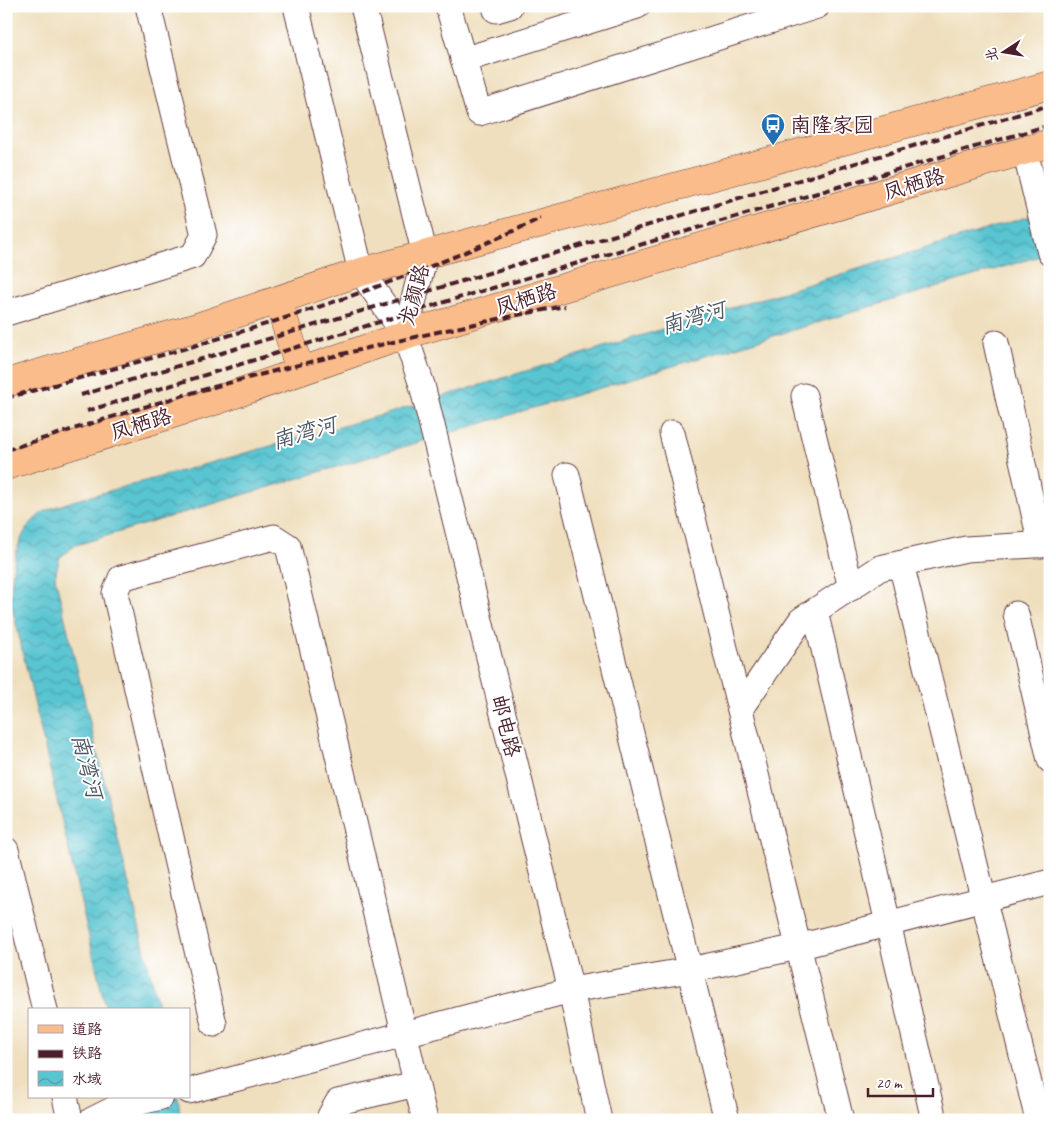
<svg xmlns="http://www.w3.org/2000/svg" width="1056" height="1126" font-family="Caveat,'LXGW WenKai TC',sans-serif">
<defs>
<pattern id="water-waves" width="16" height="10" patternUnits="userSpaceOnUse" patternTransform="scale(1.25)"><rect width="16" height="10" fill="#59c5d1"/><path d="M0 5q4-4 8 0t8 0" fill="none" stroke="#4c9faa"/></pattern>
</defs>
<rect width="100%" height="100%" fill="#fff"/>
<filter id="ink" filterUnits="userSpaceOnUse"><feTurbulence type="fractalNoise" baseFrequency=".02" numOctaves="2"/><feDisplacementMap in="SourceGraphic" scale="10" xChannelSelector="R" yChannelSelector="G"/><feConvolveMatrix kernelMatrix="1 2 1 2 8 2 1 2 1" color-interpolation-filters="sRGB"/></filter>
<filter id="wash" filterUnits="userSpaceOnUse"><feTurbulence type="fractalNoise" baseFrequency=".0096" numOctaves="4" result="noise"/><feDisplacementMap in="SourceGraphic" scale="20" xChannelSelector="R" yChannelSelector="G"/><feGaussianBlur stdDeviation="1.12" result="paint"/><feColorMatrix in="noise" values="0 0 0 0 0 0 0 0 0 0 0 0 0 0 0 0 0 1.4 0 .05"/><feComposite in="paint" operator="in"/></filter>
<g filter="url(#wash)">
<rect width="100%" height="100%" fill="#efdfbe"/>
<g fill="url(#water-waves)" stroke="#52727e">
<path d="M1050,210V253L76,545L60,557L55,577L159,1010H106L11,602C12,571 13,538 38,516C46,509 62,505 73,501L386,414Z"/>
<polygon points="125,1097 178,1097 181,1120 128,1120"/>
</g>
</g>
<g filter="url(#ink)">
<g fill="none" stroke-linecap="round" stroke-linejoin="round">
<g stroke="#633c41" stroke-width="27">
<g id="minor">
<polyline points="296,6 361,272 405,335 422,385 571,990 599,1120"/>
<polyline points="363,6 425,255 405,335"/>
<polyline points="448,6 479,113 817,6"/>
<polyline points="495,6 496,10 510,6"/>
<polyline points="463,60 637,6"/>
<polyline points="1025,151 1050,253"/>
<polyline points="6,313 193,256 204,235 148,6"/>
<polyline points="996,343 1041,545"/>
<polyline points="804,396 851,588"/>
<polyline points="672,433 841,1120"/>
<polyline points="567,475 727,1120"/>
<polyline points="901,564 1038,1120"/>
<polyline points="815,611 934,1120"/>
<polyline points="1016,614 1050,760"/>
<polyline points="740,709 801,620 880,568 966,549 1050,544"/>
<polyline points="6,850 45,1010"/>
<polyline points="214,1024 115,593 121,578 274,537 288,546 425,1120"/>
<polyline points="189,1091 571,990 690,970 798,947 1050,882"/>
<polyline points="65,1097 70,1120"/>
<polyline points="92,1120 116,1108 161,1097"/>
<polyline points="331,1120 330,1116 338,1102 416,1084"/>
</g>
</g>
<g stroke="#633c41" stroke-width="29">
<g id="major">
<polyline points="278,300 300,371"/>
<polyline points="6,383 194,328 361,272 1050,85"/>
<polyline points="6,466 215,401 405,335 1050,143"/>
</g>
</g>
<use href="#minor" stroke="#fff" stroke-width="25"/>
<use href="#major" stroke="#f9bc8a" stroke-width="28"/>
<g stroke="#4a1f2b" stroke-width="4" stroke-dasharray="8 4" stroke-linecap="butt">
<polyline points="81,395 1050,105"/>
<path d="M6,398C187,349 371,300 541,218"/>
<polyline points="87,411 448,301 1050,125"/>
<path d="M6,450C69,431 132,410 195,392C317,359 441,329 565,306"/>
</g>
</g>
</g>
<defs>
<g id="bus-pin" transform="scale(1.25)"><path d="M0 17L-7.5 6A9.5 9.5 0 1 1 7.5 6Z" fill="#1f6fb2" stroke="#fff"/><path d="M-5-6H5V4H4V6H2V4H-2V6H-4V4H-5ZM-3.5-4V0h7V-4ZM-3.5 1.2v1.5H-2V1.2ZM2 1.2v1.5H3.5V1.2Z" fill="#fff"/></g>
</defs>
<g fill-rule="evenodd">
<use href="#bus-pin" x="773" y="125"/>
</g>
<g text-anchor="middle" stroke-width="4" stroke-linejoin="round" paint-order="stroke">
<g font-size="21" fill="#4a1f2b" stroke="#fff" text-anchor="start">
<text x="790" y="132">南隆家园</text>
</g>
<g font-size="21" fill="#4a1f2b" stroke="#fff">
<text transform="translate(914 184) rotate(-17)" y="7">凤栖路</text>
<text transform="translate(414 295) rotate(-75)" y="7">龙颜路</text>
<text transform="translate(526 299) rotate(-17)" y="7">凤栖路</text>
<text transform="translate(141 424) rotate(-17)" y="7">凤栖路</text>
<text transform="translate(506 726) rotate(76)" y="7">邮电路</text>
</g>
<g font-size="22" font-style="italic" fill="#4f5965" stroke="#fff">
<text transform="translate(693 317) rotate(-16)" y="8">南湾河</text>
<text transform="translate(304 432) rotate(-16)" y="8">南湾河</text>
<text transform="translate(88 766) rotate(76)" y="8">南湾河</text>
</g>
</g>
<rect width="1056" height="1126" fill="none" stroke="#fff" stroke-width="25"/>
<rect x="28" y="1008" width="162" height="90" fill="#ffffff" stroke="#b7a5aa"/>
<rect x="38" y="1025" width="25" height="8" fill="#f9bc8a" stroke="#b7a5aa"/>
<text x="72" y="1034" font-size="15" fill="#4a1f2b">道路</text>
<rect x="38" y="1050" width="25" height="8" fill="#4a1f2b" stroke="#b7a5aa"/>
<text x="72" y="1058" font-size="15" fill="#4a1f2b">铁路</text>
<rect x="38" y="1071" width="25" height="15" fill="url(#water-waves)" stroke="#b7a5aa"/>
<text x="72" y="1084" font-size="15" fill="#4a1f2b">水域</text>
<g transform="translate(1004 52) rotate(258)" stroke="#ffffff" stroke-width="4" paint-order="stroke">
<path d="M0-4L9 19L0 12L-9 19Z" fill="#4a1f2b"/>
<text y="-8" font-size="14" font-weight="bold" text-anchor="middle" fill="#4a1f2b">北</text>
</g>
<path d="M868 1088v8h65v-8" fill="none" stroke="#4a1f2b" stroke-width="2.5"/>
<text x="876" y="1088" font-size="15" fill="#4a1f2b" stroke="#ffffff" stroke-width="4" paint-order="stroke">20 m</text>
</svg>
